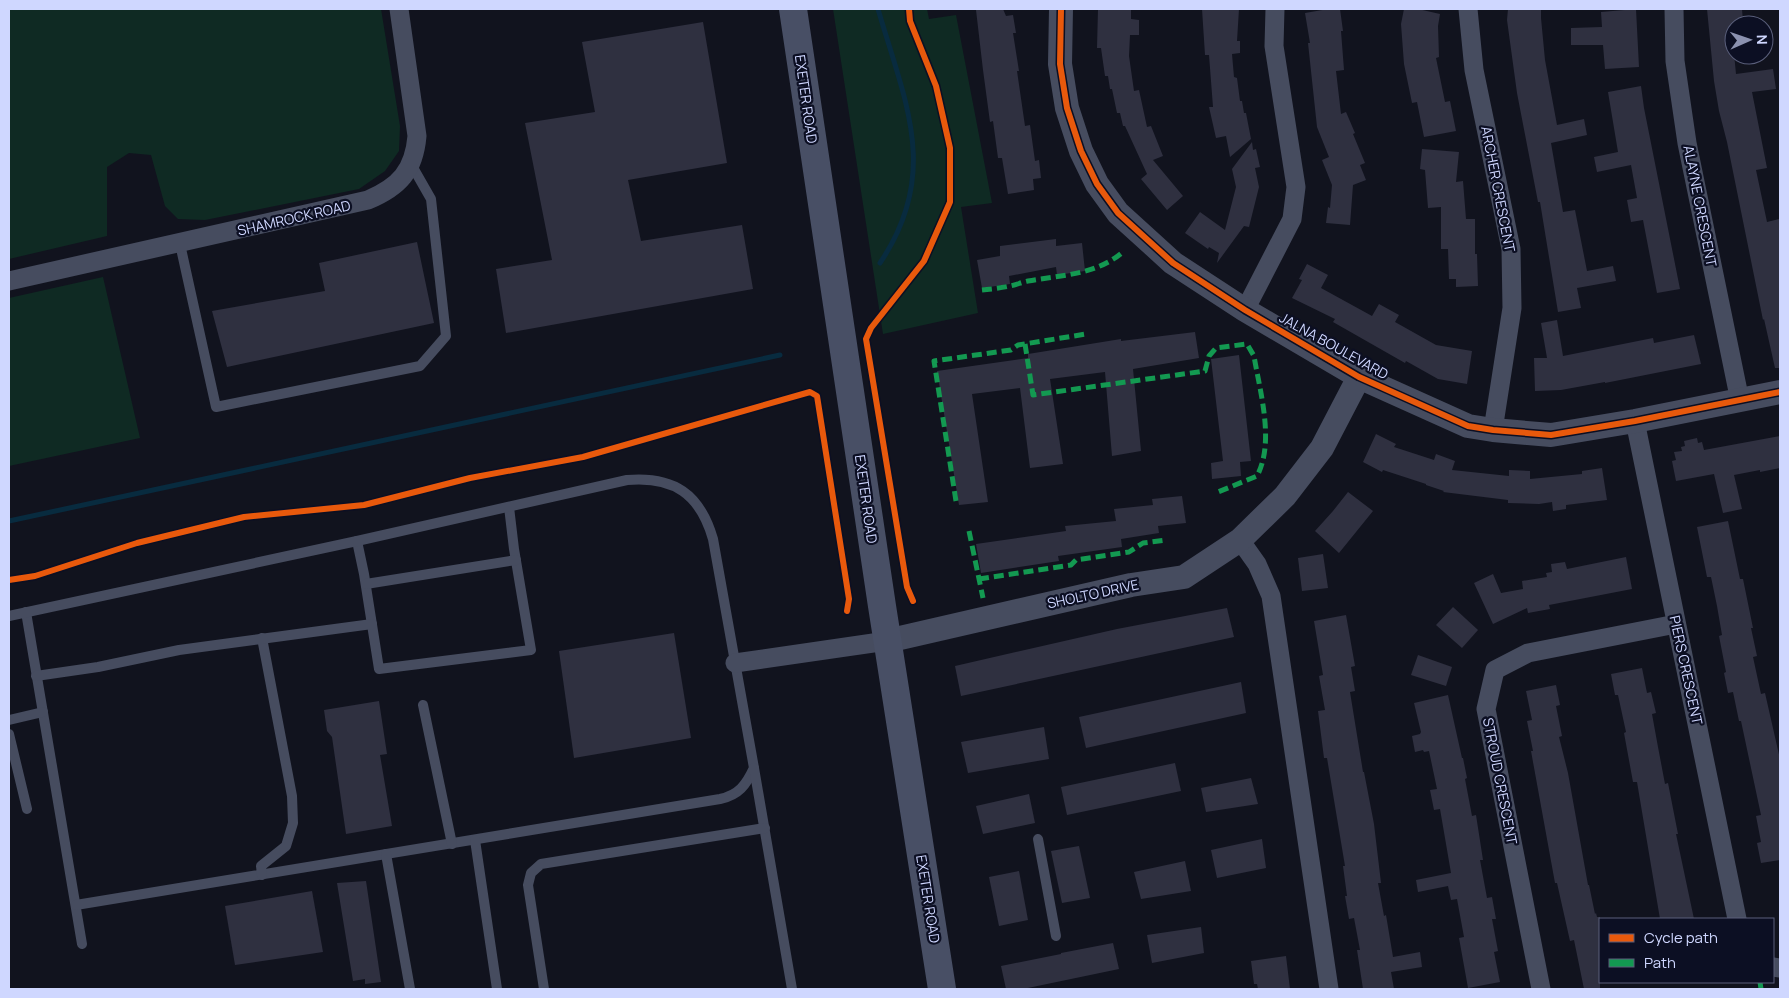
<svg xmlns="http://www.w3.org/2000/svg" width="1789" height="998" font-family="Manrope,sans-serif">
<rect width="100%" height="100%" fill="#11131e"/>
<g fill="#0f2a23">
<polygon points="9,9 381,9 400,126 399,151 385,171 359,189 205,220 178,219 165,206 151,155 129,153 107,167 107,236 9,259"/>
<polygon points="833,9 927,9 929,19 956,15 992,203 961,207 978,313 883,334"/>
<polygon points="103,277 140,438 9,466 9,298"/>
</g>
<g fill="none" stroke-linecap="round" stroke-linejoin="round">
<g stroke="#082b3f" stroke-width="5">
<path d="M878,9C905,102 941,173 880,263"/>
<polyline points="9,521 780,355"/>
</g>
</g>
<g fill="#2f3040">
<polygon points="984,9 1003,9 1006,16 1013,15 1016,33 1013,33 1019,71 1017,71 1025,126 1030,125 1035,161 1039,160 1041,178 1033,179 1034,190 1008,194 1002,158 998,158 993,121 990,122 983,70 976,10"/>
<polygon points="1098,9 1131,9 1131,19 1139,20 1139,35 1130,35 1129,56 1134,91 1139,90 1147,127 1151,126 1163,156 1153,160 1183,196 1167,210 1141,179 1147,174 1125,126 1123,126 1120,113 1117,113 1112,89 1110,89 1108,76 1105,76 1101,48 1097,48"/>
<polygon points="1202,9 1239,9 1237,41 1240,41 1240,53 1232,54 1234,77 1237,78 1240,101 1242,101 1244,113 1246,113 1251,139 1230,157 1226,136 1216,138 1209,107 1213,107 1209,55 1205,55"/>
<polygon points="1328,9 1340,9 1343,31 1341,31 1344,70 1336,71 1341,114 1346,112 1355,133 1353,134 1365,163 1360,165 1366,180 1353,185 1350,225 1326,223 1328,207 1330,208 1332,185 1322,160 1329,157 1317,127 1308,43 1310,43 1305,13"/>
<polygon points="1404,9 1418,9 1440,14 1438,26 1439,57 1436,58 1445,102 1450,101 1456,131 1424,137 1417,102 1412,103 1404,64 1401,24"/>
<polygon points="1508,9 1541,9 1541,18 1545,60 1557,125 1584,119 1587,135 1551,143 1563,212 1575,210 1587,271 1613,266 1616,281 1577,288 1581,308 1558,312 1540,202 1538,202 1517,93 1507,20"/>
<polygon points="1636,9 1639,67 1605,69 1603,45 1571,45 1571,28 1602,27 1601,12"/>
<polygon points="1707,9 1742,9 1743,22 1731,23 1736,74 1773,69 1776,89 1752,92 1767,168 1756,170 1767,222 1779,219 1780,228 1780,368 1775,368 1764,319 1763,320 1727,142 1719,111 1714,81"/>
<polygon points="703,22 727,163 628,180 641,241 742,225 753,289 506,333 496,269 552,260 525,123 595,112 582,42"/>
<polygon points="1641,86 1644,108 1680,289 1657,293 1643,220 1631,222 1627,200 1637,198 1631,165 1597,172 1594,157 1618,152 1608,92"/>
<polygon points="1252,142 1253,150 1256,149 1260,167 1255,168 1259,187 1249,227 1244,226 1217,263 1219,253 1209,247 1208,249 1185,233 1200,212 1225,230 1236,187 1232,169"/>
<polygon points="1422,149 1459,152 1456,182 1463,181 1466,219 1475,219 1475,254 1477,254 1478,286 1456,287 1456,279 1449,279 1448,249 1441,249 1441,207 1428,208 1425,170 1420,169"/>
<polygon points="1056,239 1056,246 1082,243 1085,271 1057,275 1056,267 1009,276 1010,284 982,288 977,260 1000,256 1000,246"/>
<polygon points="417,242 434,323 227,367 212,311 325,291 319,263"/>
<polygon points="1307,264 1328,275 1321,288 1372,316 1379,304 1399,315 1395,322 1436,345 1472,351 1467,384 1438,379 1406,361 1405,363 1333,322 1335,319 1292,298 1302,280 1299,279"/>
<polygon points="1557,320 1563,356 1653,338 1654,343 1694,335 1701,364 1605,383 1605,382 1561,390 1535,391 1534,358 1547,358 1541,323"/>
<polygon points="1195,332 1199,358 1133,369 1141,451 1112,456 1105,372 1050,379 1063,464 1030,468 1020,388 972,394 988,502 959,505 937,371 1028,358 1028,354 1121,339 1121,341"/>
<polygon points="1239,355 1251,461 1240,462 1241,476 1212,479 1211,463 1223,461 1211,359"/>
<polygon points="1376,434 1396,444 1394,447 1434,460 1436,454 1455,461 1452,470 1509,476 1509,470 1530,471 1530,479 1582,474 1582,471 1602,468 1607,500 1566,505 1566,509 1553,511 1552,502 1539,504 1508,503 1508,500 1443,492 1444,491 1426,485 1426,484 1383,470 1382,472 1363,462"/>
<polygon points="1780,436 1780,468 1760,472 1760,470 1734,475 1742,509 1723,513 1714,474 1676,481 1672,461 1676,460 1674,452 1682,451 1681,447 1685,446 1684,441 1697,438 1698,443 1702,442 1704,450"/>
<polygon points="1348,492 1373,511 1339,553 1315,531 1333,511"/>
<polygon points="1182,496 1186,523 1158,526 1159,533 1121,539 1122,547 1058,556 1059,561 981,573 976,544 1066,531 1065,526 1116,521 1114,509 1153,505 1152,499"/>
<polygon points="1728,521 1740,579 1743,579 1753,628 1751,628 1757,656 1753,657 1761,694 1765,693 1780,759 1780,860 1761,863 1757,843 1761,842 1756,816 1761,815 1741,721 1739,721 1733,692 1728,693 1724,673 1726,672 1719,636 1722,635 1717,606 1711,577 1707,577 1697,527"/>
<polygon points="1323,554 1328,588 1302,591 1298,558"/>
<polygon points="1626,557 1632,589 1549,605 1550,609 1528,613 1527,608 1493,624 1474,583 1493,574 1501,593 1523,589 1522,581 1547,577 1546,573 1552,572 1551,564 1565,562 1567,569"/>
<polygon points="1453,607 1478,630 1462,648 1436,625"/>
<polygon points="1227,608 1234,637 961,696 955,666 1117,629"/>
<polygon points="1346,615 1355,666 1351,667 1355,691 1350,692 1363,772 1364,772 1374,824 1381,883 1378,883 1384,916 1386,915 1393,957 1420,952 1422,967 1391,972 1394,989 1363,989 1357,950 1360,950 1354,918 1349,919 1345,896 1347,896 1343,866 1345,866 1327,758 1324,758 1318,711 1325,710 1319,676 1323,675 1314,621"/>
<polygon points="674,633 691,738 574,758 559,651"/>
<polygon points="1418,655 1452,667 1446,686 1411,675"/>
<polygon points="1642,668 1647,693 1651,692 1656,713 1652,714 1658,747 1665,784 1668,783 1678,834 1676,834 1694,919 1660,919 1637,782 1633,782 1624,733 1626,732 1618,695 1615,695 1611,674"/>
<polygon points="1241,682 1246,713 1086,748 1079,717"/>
<polygon points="1556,685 1560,705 1556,706 1562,736 1559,737 1568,773 1588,885 1589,885 1595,914 1596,913 1597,917 1600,917 1600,989 1584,989 1574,940 1570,941 1557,883 1555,883 1531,751 1533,751 1527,721 1532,720 1526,691"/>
<polygon points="1448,695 1462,758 1463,758 1467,778 1465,779 1472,816 1476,815 1483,860 1480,860 1487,898 1492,897 1496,919 1492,919 1498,951 1494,952 1500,982 1468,988 1459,938 1464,937 1457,899 1451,900 1448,886 1418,892 1416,880 1451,873 1440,809 1434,810 1430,790 1437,789 1429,751 1424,752 1423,750 1415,752 1412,736 1420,734 1421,732 1414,703"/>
<polygon points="379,701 387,754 380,755 392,826 346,834 332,737 327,731 324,710"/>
<polygon points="1044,727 1049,759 968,773 961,742"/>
<polygon points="1175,763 1181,791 1067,815 1061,787"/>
<polygon points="1251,778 1258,804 1206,812 1201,788"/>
<polygon points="1029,794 1035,823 983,834 976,806"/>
<polygon points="1262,839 1266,868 1217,878 1211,850"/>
<polygon points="1079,846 1090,898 1062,903 1051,851"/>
<polygon points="1185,861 1191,891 1141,899 1134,872"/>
<polygon points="1019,871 1028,920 999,926 989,877"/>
<polygon points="366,881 381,982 365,984 365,979 353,981 337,883"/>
<polygon points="312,891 323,952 235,965 225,906"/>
<polygon points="1201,927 1204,953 1152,963 1147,935"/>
<polygon points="1113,943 1119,969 1023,989 1006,989 1001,966 1061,954 1061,953"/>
<polygon points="1286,956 1290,989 1258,989 1257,984 1254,984 1251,961"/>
</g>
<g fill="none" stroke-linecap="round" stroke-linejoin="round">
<g stroke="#464c5f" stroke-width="10">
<polyline points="180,244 216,407 420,366 446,336 431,199 411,164"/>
<polyline points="357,541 364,574 379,669 531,650 514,549 509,507"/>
<polyline points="366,584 516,560"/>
<polyline points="26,612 82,944"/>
<path d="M9,616L357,541L627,480C674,476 700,494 713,539L754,768C746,785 739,795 720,799L76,905"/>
<polyline points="262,638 292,796 293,823 286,846 261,866 262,875"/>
<polyline points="36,676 98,667 179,650 372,624"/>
<polyline points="423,705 452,844"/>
<polyline points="9,720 43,712"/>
<polyline points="9,734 27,809"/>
<polyline points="754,768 792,989"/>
<polyline points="1038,839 1056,936"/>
<polyline points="475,840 497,989"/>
<polyline points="386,854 410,989"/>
<polyline points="544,989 528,885 531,873 541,864 765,828"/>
</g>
<g stroke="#464c5f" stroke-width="19">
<polyline points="1468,9 1474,70 1511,249 1512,308 1493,430"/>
<polyline points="1674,9 1675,61 1687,143 1740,401"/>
<path d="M9,281L368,200C399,187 414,171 417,136L399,9"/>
<polyline points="1245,310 1292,219 1296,187 1274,46 1275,9"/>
<polyline points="1635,421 1737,919"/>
<polyline points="1240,540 1257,564 1271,596 1329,989"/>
<polyline points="735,663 887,641"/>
<polyline points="1773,967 1780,968"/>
<polyline points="1541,989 1486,709 1495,670 1528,653 1676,624"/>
</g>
<g stroke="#464c5f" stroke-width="24">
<polyline points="1061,9 1060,64 1067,108 1081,151 1097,184 1118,213 1173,263 1245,310 1359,377 1468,426 1493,430 1551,435 1635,421 1780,392"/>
<polyline points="887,641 1131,585 1184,577 1240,540 1285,496 1322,448 1359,377"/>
</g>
<polyline stroke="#484f65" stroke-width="28" points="793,9 882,606 942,989"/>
<g stroke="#139951" stroke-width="5" stroke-dasharray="10 5" stroke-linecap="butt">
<path d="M982,290C991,289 1001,288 1010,286C1016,285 1022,282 1028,281C1062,275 1097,275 1124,251"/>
<path d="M1025,344L1033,395L1205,371L1209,356L1216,348L1247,344L1254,356C1260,392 1275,442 1257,476L1218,492"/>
<polyline points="956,501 934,361 1011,350 1018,345 1086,334"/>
<polyline points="969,531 983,598"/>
<polyline points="979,579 1071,565 1076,560 1129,552 1143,543 1167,540"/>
<polyline points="1760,982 1761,989"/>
</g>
<g stroke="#0c0f23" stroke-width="9">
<g id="cycleway">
<polyline points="909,9 910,21 936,86 950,148 950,202 924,261 871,328 866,339 907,587 913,601"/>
<polyline points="1061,9 1060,64 1067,108 1081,151 1097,184 1118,213 1173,263 1245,310 1359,377 1468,426 1493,430 1551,435 1635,421 1780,392"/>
<polyline points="9,580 35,576 137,543 244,517 364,505 470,478 583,457 810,392 817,396 849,599 847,611"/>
</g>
</g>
<use href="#cycleway" stroke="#e8590c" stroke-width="6"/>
</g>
<g text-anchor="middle" stroke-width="4.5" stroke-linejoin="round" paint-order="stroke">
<g font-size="14" fill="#cfd7ff" stroke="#0c0f23">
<text transform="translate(806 99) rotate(82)" y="5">EXETER ROAD</text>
<text transform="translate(1498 189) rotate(79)" y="5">ARCHER CRESCENT</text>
<text transform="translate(1700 206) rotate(79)" y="5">ALAYNE CRESCENT</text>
<text transform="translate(294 218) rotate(-13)" y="5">SHAMROCK ROAD</text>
<text transform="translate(1334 346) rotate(29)" y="5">JALNA BOULEVARD</text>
<text transform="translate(866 499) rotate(82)" y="5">EXETER ROAD</text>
<text transform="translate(1093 594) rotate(-12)" y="5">SHOLTO DRIVE</text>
<text transform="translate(1686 670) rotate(78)" y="5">PIERS CRESCENT</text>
<text transform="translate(1500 781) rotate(79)" y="5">STROUD CRESCENT</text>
<text transform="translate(928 899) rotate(81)" y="5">EXETER ROAD</text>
</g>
</g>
<rect width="1789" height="998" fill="none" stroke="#cfd7ff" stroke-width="20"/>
<rect x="1599" y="918" width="175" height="65" fill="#0c0f23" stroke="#5a5f7b"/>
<rect x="1609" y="934" width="25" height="8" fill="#e8590c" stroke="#5a5f7b"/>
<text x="1644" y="943" font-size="15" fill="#cfd7ff">Cycle path</text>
<rect x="1609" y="959" width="25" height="8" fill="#139951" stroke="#5a5f7b"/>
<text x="1644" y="968" font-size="15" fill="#cfd7ff">Path</text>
<g transform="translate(1749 40) rotate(88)"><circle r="24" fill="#0c0f23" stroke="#5a5f7b"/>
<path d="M0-4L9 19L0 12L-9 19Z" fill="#8c92b0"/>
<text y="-8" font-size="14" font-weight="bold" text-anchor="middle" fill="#cfd7ff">N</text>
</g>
</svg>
